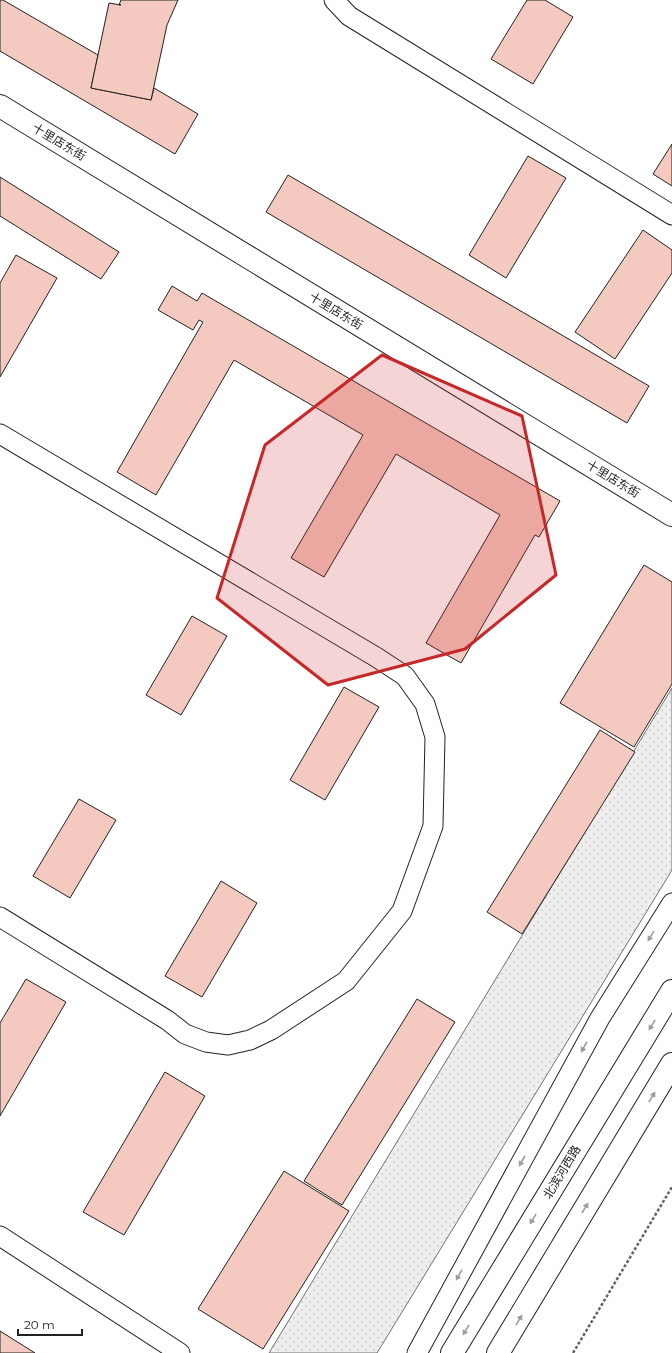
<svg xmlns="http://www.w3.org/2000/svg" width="672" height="1353" font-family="Montserrat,'Noto Sans SC',sans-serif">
<defs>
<pattern id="park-dots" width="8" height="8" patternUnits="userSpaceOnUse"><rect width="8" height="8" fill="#eee"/><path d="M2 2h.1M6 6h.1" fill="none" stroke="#ccc" stroke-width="1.8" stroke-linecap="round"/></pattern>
</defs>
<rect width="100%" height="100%" fill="#fff"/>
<polygon fill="url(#park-dots)" stroke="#6f6f6f" points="672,688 672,870 377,1353 269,1353"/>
<g fill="#f3c9c0" stroke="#222">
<polygon points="0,0 3,0 98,55 91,88 151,100 154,88 198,114 175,154 0,51"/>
<polygon points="121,0 178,0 167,25 151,100 91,88 109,3 121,5 119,5"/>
<polygon points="527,0 545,0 573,17 533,84 491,59"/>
<polygon points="672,144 672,186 653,174"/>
<polygon points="528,156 566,178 506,278 469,255"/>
<polygon points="288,175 649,386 627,423 266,212"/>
<polygon points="0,177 119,252 101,279 0,216"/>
<polygon points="643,230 672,250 672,273 615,359 575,332"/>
<polygon points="16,255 57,278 0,377 0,283"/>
<polygon points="172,286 197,301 202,293 560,501 539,537 535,535 461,663 426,643 500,515 396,454 324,577 291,558 363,435 234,360 156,495 117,472 203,322 199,320 193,330 158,310"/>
<polygon points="644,565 672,582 672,684 634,747 560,703"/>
<polygon points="192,616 227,636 181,715 146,695"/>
<polygon points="344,687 379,707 325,800 290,780"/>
<polygon points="600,730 635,752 522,934 487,912"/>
<polygon points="79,799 116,820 70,898 33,876"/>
<polygon points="221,881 257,903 202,997 165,976"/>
<polygon points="26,979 66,1002 0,1116 0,1023"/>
<polygon points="417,999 455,1022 342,1205 304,1181"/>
<polygon points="165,1072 205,1096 124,1235 83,1212"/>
<polygon points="284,1171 349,1211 263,1349 198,1309"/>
<polygon points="0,1331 35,1353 0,1353"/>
</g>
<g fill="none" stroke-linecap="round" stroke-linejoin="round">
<g stroke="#222" stroke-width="21">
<g id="minor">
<polyline points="334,0 349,16 672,215"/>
<polyline points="0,434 376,657 405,676 425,704 435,737 433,826 402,911 346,981 271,1030 250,1040 228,1045 206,1042 185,1034 167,1020 0,917"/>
<polyline points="0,1236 180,1353"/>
<polyline points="417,1353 600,1018 672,903"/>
</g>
</g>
<g stroke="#222" stroke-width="24">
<polyline id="tertiary" points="0,106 672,515"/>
</g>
<g stroke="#222" stroke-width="24">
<g id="primary">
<polyline points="452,1353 672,991"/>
<polyline points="498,1353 672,1064"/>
</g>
</g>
<polyline stroke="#646464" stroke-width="2.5" stroke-dasharray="3 2" stroke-linecap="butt" points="573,1353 672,1187"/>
<use href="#minor" stroke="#fff" stroke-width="19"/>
<use href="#tertiary" stroke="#fff" stroke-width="22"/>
<use href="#primary" stroke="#fff" stroke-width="22"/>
</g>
<defs><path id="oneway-solid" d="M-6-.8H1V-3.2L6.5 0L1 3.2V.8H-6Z"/></defs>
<g fill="#9c9c9c">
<use href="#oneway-solid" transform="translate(651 936) rotate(122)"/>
<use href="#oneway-solid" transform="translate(652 1025) rotate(121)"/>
<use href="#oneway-solid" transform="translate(584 1047) rotate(119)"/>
<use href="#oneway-solid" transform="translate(652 1097) rotate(-59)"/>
<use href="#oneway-solid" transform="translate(522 1161) rotate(119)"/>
<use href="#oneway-solid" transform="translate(585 1208) rotate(-59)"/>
<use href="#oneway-solid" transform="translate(533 1219) rotate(121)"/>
<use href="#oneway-solid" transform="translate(459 1275) rotate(119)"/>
<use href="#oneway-solid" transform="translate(519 1320) rotate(-59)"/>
<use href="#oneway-solid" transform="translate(466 1330) rotate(121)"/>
</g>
<path fill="#c62828" fill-opacity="0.2" stroke="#c62828" stroke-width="3" stroke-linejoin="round" d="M382,355L522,416L556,575L465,649L328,685L217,598L265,445Z"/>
<g text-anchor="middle" stroke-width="3" stroke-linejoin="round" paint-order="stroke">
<g font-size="12" fill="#222" stroke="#fff">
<text transform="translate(59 142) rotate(31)" y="4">十里店东街</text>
<text transform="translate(336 311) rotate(31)" y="4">十里店东街</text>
<text transform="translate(613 479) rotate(31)" y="4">十里店东街</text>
<text transform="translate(562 1172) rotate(-59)" y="4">北滨河西路</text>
</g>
</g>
<path d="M18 1329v6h64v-6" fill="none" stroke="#222222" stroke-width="2"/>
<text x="24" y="1329" font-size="12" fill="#222222" stroke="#ffffff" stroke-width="3" paint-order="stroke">20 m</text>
</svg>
